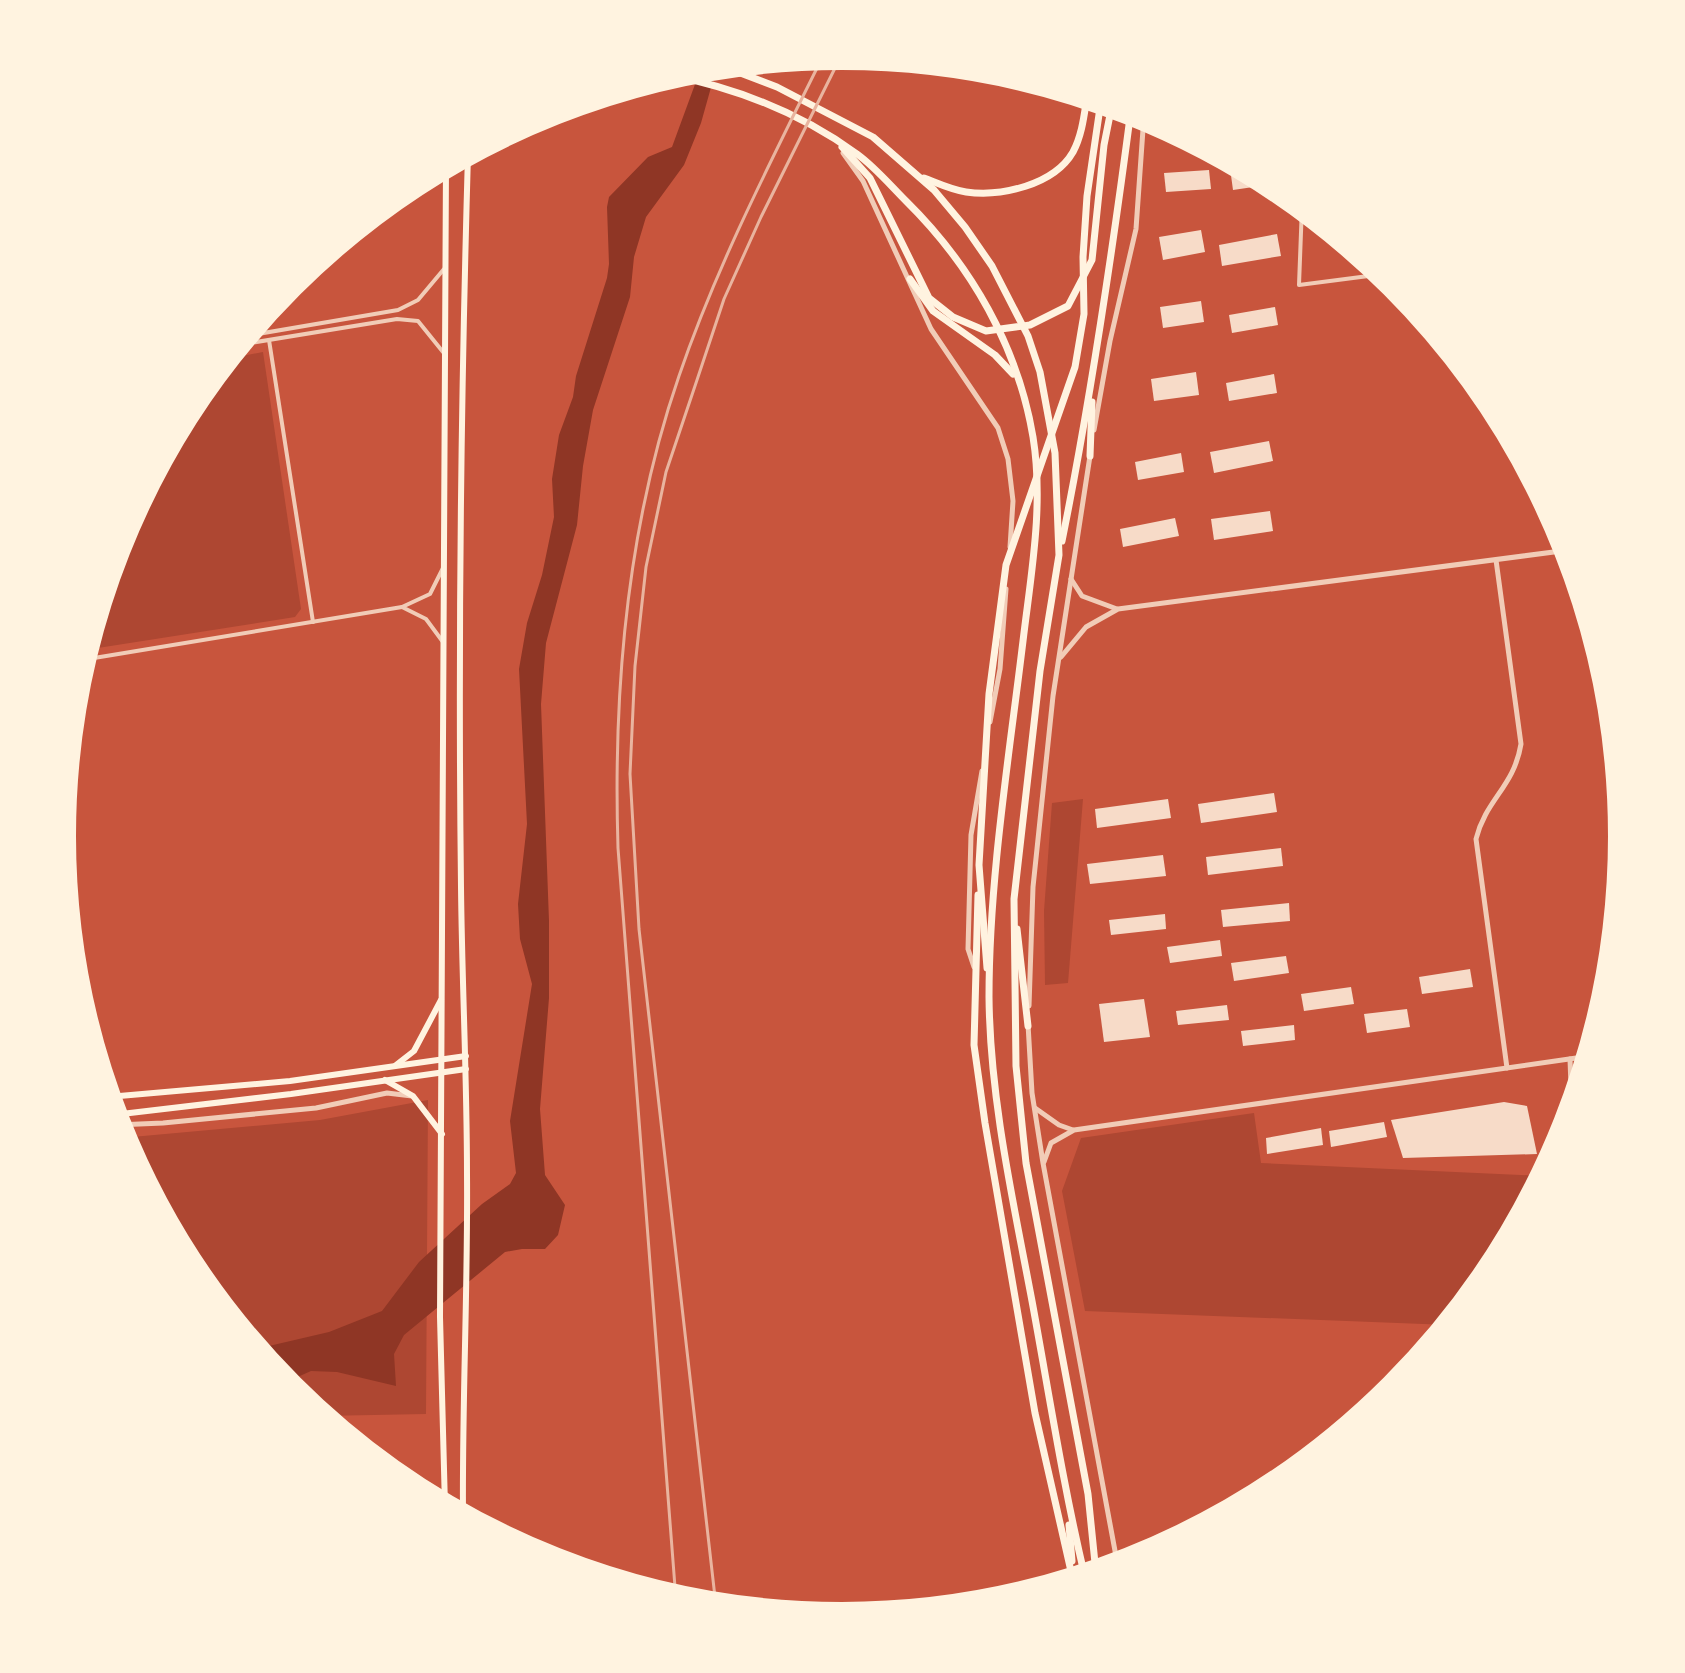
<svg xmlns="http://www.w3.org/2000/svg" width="1685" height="1673" font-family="'Alegreya Sans',sans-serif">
<rect width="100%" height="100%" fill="#c8553d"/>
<g fill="#ae4732">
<polygon points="263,352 301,609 295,617 85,650 120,537 192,401 227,359"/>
<polygon points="1083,799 1068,983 1045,985 1044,911 1052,803"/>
<polygon points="428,1100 426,1414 321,1416 289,1389 192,1271 121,1138 320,1120"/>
<polygon points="1254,1113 1261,1163 1544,1176 1493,1272 1449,1325 1085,1311 1062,1191 1081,1138"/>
</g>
<polygon fill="#8f3625" points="717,66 701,123 684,165 646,217 634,257 630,297 593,410 583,466 577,525 546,643 541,704 549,921 549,998 540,1109 545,1175 565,1205 558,1235 545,1249 522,1249 505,1252 404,1335 394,1354 396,1386 337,1372 311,1371 284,1383 256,1349 329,1332 382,1311 419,1262 482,1204 510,1184 516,1173 510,1121 532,984 520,939 518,904 527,824 519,669 527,623 542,575 554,517 552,479 559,435 573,397 576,376 607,278 609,264 607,207 609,197 648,157 672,147 701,68"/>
<g fill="#f7dbc8">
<polygon points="1241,166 1246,169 1274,184 1233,190 1230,168"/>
<polygon points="1209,170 1211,189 1166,192 1164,173"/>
<polygon points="1201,230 1205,252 1163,260 1159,237"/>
<polygon points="1277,234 1281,256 1222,266 1219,245"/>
<polygon points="1201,301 1204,322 1163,328 1160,307"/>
<polygon points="1275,307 1278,325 1232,333 1229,315"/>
<polygon points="1196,372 1199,395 1154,401 1151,379"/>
<polygon points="1274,374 1277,393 1229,401 1226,383"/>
<polygon points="1269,441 1273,461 1214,473 1210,452"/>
<polygon points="1181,453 1184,472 1138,480 1135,462"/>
<polygon points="1270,511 1273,531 1214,540 1211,519"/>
<polygon points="1175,518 1179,536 1123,547 1120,529"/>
<polygon points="1274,793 1277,812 1201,823 1198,804"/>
<polygon points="1168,799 1171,818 1097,828 1095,809"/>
<polygon points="1281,848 1283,866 1208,875 1206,857"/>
<polygon points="1163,855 1166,876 1090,884 1087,864"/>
<polygon points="1289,903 1290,921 1223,927 1221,910"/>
<polygon points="1165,914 1166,929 1111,935 1109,920"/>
<polygon points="1220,940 1222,956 1170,963 1167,947"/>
<polygon points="1286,956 1289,973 1234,981 1231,963"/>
<polygon points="1470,969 1473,987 1422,994 1419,977"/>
<polygon points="1351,987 1354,1004 1304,1011 1301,994"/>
<polygon points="1144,999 1150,1037 1104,1042 1099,1004"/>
<polygon points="1227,1005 1229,1020 1178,1025 1176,1011"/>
<polygon points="1407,1009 1410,1027 1367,1033 1364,1014"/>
<polygon points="1294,1025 1295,1040 1243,1046 1241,1031"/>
<polygon points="1504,1102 1527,1106 1537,1154 1403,1158 1391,1120"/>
<polygon points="1384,1122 1387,1137 1331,1147 1329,1131"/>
<polygon points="1321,1128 1323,1145 1267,1154 1266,1138"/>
</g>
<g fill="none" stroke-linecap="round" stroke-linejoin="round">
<g stroke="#f1ccb7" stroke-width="4">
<polyline points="1302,206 1299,285 1384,274"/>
<polyline points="246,336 398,310 418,300 444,269"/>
<polyline points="269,340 313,622"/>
<polyline points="238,345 397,319 418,321 443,352"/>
<polyline points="443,642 426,619 402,607 430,594 443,568"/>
<polyline points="82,660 402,607"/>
<polyline points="61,826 102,1077"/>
</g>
<g stroke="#f1ccb7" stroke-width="5">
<polyline points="843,153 863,181 931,329 998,428 1008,459 1013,501 1010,547"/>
<polyline points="1094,430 1110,341 1136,229 1144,115"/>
<path d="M1496,560L1521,744C1514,787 1486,799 1476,839L1507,1068"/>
<polyline points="1071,579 1082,596 1117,609"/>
<polyline points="1061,657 1086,627 1118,609 1569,550"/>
<polyline points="990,722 1000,669 1006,589"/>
<polyline points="974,967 968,949 971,835 982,771"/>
<polyline points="1029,1006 1033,887 1053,696 1090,456"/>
<polyline points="1028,1024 1032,1093 1043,1163 1118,1567"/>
<polyline points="1580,1057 1581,1086"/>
<polyline points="1570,1059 1572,1115"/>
<polyline points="1035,1108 1059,1125 1073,1130"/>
<polyline points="116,1125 163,1123 316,1108 387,1093 412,1096"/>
<polyline points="1044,1162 1051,1143 1074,1130 1590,1056"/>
</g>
<g stroke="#fff3e0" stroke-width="6">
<polyline points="396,1065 414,1051 441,1000"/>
<polyline points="385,1080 413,1096 442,1134"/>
<polyline points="108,1097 290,1081 466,1056"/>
<polyline points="113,1115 291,1094 466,1069"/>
</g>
<g stroke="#fff3e0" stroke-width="6">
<polyline points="641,84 689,81"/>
<polyline points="445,1507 440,1317 446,165"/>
<path d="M463,1517C462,1403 468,1289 467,1174C467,1078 462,983 461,887C458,642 461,398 468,154"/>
</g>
<g stroke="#fff3e0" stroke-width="7">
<polyline points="722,66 777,87 873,137 934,190 965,227 992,266 1028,336 1040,372 1055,453 1059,555 1040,671 1014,899 1016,1066 1026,1163 1088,1494 1096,1573"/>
<path d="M670,75C736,88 802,114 857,154C875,167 890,185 906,201C971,265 1018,347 1033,437C1044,505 1031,574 1023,641C1009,757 989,880 989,997C990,1099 1013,1200 1032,1301C1049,1393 1063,1485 1085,1577"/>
<polyline points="842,147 870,178 929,298 953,317 986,331 1030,325 1068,306 1092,260 1104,145 1112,105"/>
<path d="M924,178C937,183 952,190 966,192C1001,197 1054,185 1073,152C1082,135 1084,116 1087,97"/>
<polyline points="910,279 933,311 995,355 1013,374"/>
<polyline points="1090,456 1092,402"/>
<path d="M1062,541C1091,398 1112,255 1131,110"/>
<polyline points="978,895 974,1045 985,1123 1035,1413 1073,1580"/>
<polyline points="1017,929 1028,1026"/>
<polyline points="987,968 979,865 989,694 1006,565 1075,367 1084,314 1083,257 1087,196 1101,101"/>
<polyline points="1069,1525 1072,1561"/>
</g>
<g stroke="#e9b49f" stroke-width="3">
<path d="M676,1600L618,848C613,690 627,526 679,376C717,265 771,161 823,56"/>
<polyline points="716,1606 639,929 630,774 635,666 646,567 666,472 697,380 724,299 761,217 842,54"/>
</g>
</g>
<path d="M0 0H1685V1673H0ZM74 836a768 768 0 1 1 1536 0a768 768 0 1 1-1536 0Z" fill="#fff3e0" fill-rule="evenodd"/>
<path fill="none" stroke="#fff3e0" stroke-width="4" d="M74 836a768 768 0 1 1 1536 0a768 768 0 1 1-1536 0Z"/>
</svg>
